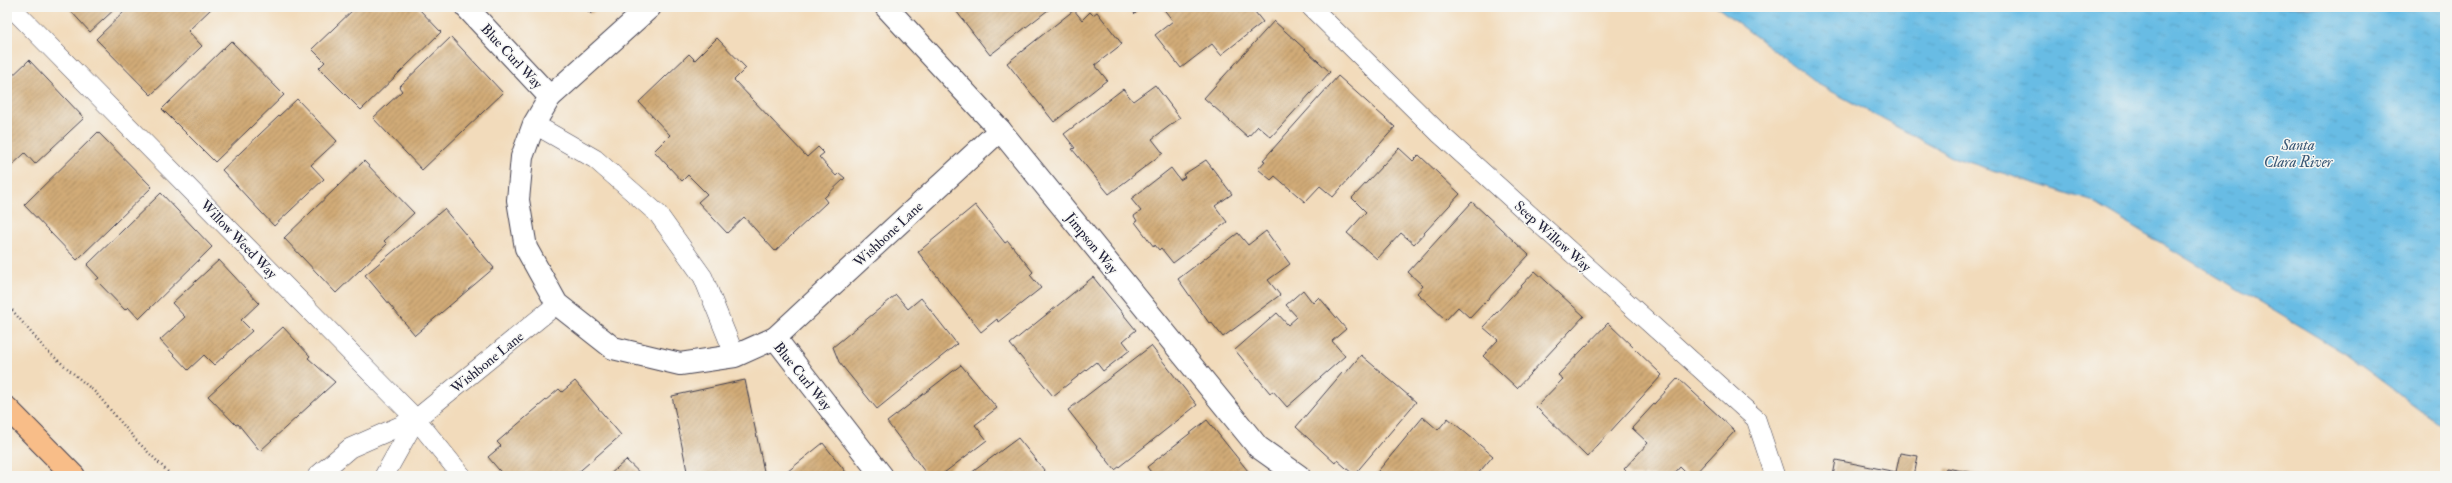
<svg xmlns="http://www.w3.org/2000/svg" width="2452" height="483" font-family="'IM FELL Double Pica',serif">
<defs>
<pattern id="water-ripples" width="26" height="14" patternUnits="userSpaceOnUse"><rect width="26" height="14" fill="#68bce4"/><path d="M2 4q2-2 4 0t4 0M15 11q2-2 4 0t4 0" fill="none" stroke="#5aa1c4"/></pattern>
<pattern id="building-hatch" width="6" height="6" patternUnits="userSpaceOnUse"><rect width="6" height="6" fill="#d1ab77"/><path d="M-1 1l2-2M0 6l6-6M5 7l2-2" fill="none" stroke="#a98b63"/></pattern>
</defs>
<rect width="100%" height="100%" fill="#f6f6f2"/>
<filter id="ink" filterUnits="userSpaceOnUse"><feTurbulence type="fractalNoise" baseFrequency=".025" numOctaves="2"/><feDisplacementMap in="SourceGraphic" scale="8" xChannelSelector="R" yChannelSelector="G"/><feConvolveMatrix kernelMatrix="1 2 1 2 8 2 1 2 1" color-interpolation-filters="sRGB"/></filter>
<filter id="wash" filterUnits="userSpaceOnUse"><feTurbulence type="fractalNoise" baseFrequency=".012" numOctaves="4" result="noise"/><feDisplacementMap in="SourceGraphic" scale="16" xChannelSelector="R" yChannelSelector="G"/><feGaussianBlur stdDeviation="0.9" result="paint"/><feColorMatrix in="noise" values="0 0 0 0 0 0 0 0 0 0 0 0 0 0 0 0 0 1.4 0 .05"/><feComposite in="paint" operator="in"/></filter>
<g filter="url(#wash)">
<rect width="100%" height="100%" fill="#f2dbbb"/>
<polygon fill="url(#water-ripples)" stroke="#456f90" points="1717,7 2445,7 2445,428 2344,353 2091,201 1952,157 1818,84"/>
<g id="blocks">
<g fill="url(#building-hatch)">
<polygon points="67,7 117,7 90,32"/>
<polygon points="129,7 213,7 188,31 202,46 151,95 96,39"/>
<polygon points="356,7 417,7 441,32 361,110 319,68 325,62 312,49"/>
<polygon points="584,7 599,7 591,14"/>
<polygon points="953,7 1052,7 990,55"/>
<polygon points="1128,7 1141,7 1135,14"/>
<polygon points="1162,7 1251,7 1263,22 1221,55 1212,44 1181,68 1155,35 1173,21"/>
<polygon points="1074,10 1082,20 1090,12 1093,15 1097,12 1122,44 1095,65 1107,80 1054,122 1007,63"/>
<polygon points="1274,21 1330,72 1271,137 1258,126 1248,137 1204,98"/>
<polygon points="451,37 503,93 422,170 373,118 402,91 399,87"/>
<polygon points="717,38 746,68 734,80 807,157 818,147 824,153 819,157 836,176 839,173 845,178 824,198 827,202 775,251 744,217 727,233 698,202 707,194 688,175 682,181 654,151 670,135 639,102 689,54 695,60"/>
<polygon points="231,41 284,95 215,162 162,109"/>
<polygon points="29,60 84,118 35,164 25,153 7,170 7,81"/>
<polygon points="1338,76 1395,127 1333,197 1320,186 1305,202 1275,176 1271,180 1258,169 1265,161 1263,160"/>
<polygon points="1155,85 1180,118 1152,139 1163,153 1109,194 1072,149 1075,148 1064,134 1123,89 1133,101"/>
<polygon points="297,99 337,141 311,165 324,179 274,226 222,170"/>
<polygon points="98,132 152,187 77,260 24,205"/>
<polygon points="1399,148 1413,161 1419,155 1460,194 1414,244 1401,233 1377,259 1347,233 1366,212 1352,198"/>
<polygon points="1206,160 1232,194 1215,206 1227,222 1173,263 1161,248 1159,250 1155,245 1154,247 1135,222 1137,221 1134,216 1141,211 1131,199 1171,168 1180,180 1185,177 1183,175"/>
<polygon points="364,161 414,213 384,241 387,244 336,293 284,238"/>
<polygon points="161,193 212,247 139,319 128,307 125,310 96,280 99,278 87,265"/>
<polygon points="1472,202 1529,255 1470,318 1458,307 1446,320 1417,293 1423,286 1408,272"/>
<polygon points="975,205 1005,243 1008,241 1033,272 1030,275 1041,288 998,322 997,319 981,332 918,252"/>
<polygon points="444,209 494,268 415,335 365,275"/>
<polygon points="1266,231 1290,264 1268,280 1280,295 1223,337 1211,322 1209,323 1178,279 1238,233 1248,245"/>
<polygon points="219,260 259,303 241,320 252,331 214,365 204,355 188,370 160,340 185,317 172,303"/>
<polygon points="1535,271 1584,316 1517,388 1483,356 1498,340 1483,327"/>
<polygon points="1093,277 1136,330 1123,341 1130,350 1103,371 1096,362 1053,396 1010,344"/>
<polygon points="1303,290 1313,303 1319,297 1346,329 1332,341 1345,356 1287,407 1273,391 1270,393 1235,350 1277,313 1288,325 1297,317 1286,305"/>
<polygon points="896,295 908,309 921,298 957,344 877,409 839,362 833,347"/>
<polygon points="1608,323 1662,375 1587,457 1536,407 1563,379 1558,375"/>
<polygon points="283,327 310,356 308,358 335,382 260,451 238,424 236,425 208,396"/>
<polygon points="1151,346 1197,405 1115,470 1068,410"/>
<polygon points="1361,355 1416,402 1354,475 1337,460 1335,463 1296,427 1342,373 1344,375"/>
<polygon points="961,365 997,408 975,425 987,440 940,476 928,476 887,422"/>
<polygon points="1678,378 1735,431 1693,476 1689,476 1680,467 1672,476 1631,476 1624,469 1648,443 1632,428"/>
<polygon points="745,380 765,476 688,476 672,396"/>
<polygon points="575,381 621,435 574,476 504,476 488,457 501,446 497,442 559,389 562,392"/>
<polygon points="1423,417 1438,430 1448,418 1493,456 1476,476 1374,476"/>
<polygon points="1207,420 1252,476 1154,476 1147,467"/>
<polygon points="1018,438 1049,476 967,476"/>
<polygon points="823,443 849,476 782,476"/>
<polygon points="1900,453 1918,456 1914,476 1833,476 1836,460 1896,472"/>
<polygon points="626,460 643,476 608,476"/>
<polygon points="1946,468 1985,475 1985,476 1944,476"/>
</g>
</g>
</g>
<g filter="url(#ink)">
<use href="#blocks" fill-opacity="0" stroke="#413e4e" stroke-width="1"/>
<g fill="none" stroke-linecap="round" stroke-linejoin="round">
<g stroke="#413e4e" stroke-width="20">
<g id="service">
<polyline points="11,7 416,419 462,476"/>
<polyline points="1311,7 1440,134 1756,419 1775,476"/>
<polyline points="534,124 595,159 658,214 703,277 735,356"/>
<polyline points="317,476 350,448 416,419 557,304"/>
<polyline points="384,476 416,419"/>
</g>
</g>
<g stroke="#413e4e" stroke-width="24">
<g id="minor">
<polyline points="466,7 550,97 534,124 522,157 518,200 526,248 557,304 613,348 680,364 735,356 775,338 882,476"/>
<polyline points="886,7 1000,130 1258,447 1299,476"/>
<polyline points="550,97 650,7"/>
<polyline points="775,338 1000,130"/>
</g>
</g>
<g stroke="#413e4e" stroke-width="24">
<polyline id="primary" points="7,408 74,476"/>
</g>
<polyline stroke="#413e4e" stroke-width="2.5" stroke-dasharray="1 3" stroke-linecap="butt" points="7,304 45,349 96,393 136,440 172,476"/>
<use href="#service" stroke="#fff" stroke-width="19"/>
<use href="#minor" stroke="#fff" stroke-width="22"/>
<use href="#primary" stroke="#f8bd88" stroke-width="22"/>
</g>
</g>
<g text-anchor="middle" stroke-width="3" stroke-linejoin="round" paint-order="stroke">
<g font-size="14" fill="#22223b" stroke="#f6f6f2">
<text transform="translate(512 56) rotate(47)" y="5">Blue Curl Way</text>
<text transform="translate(888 234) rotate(-43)" y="5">Wishbone Lane</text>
<text transform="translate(1553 236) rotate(42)" y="5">Seep Willow Way</text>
<text transform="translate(239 239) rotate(46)" y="5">Willow Weed Way</text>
<text transform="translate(1092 243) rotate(51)" y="5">Jimpson Way</text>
<text transform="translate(487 362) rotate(-39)" y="5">Wishbone Lane</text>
<text transform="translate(803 376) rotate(51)" y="5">Blue Curl Way</text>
</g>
<g font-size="15" font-style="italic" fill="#3a5876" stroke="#f6f6f2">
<text x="2298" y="150">Santa<tspan x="2298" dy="17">Clara River</tspan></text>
</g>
</g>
<rect width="2452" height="483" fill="none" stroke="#f6f6f2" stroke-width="24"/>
</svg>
